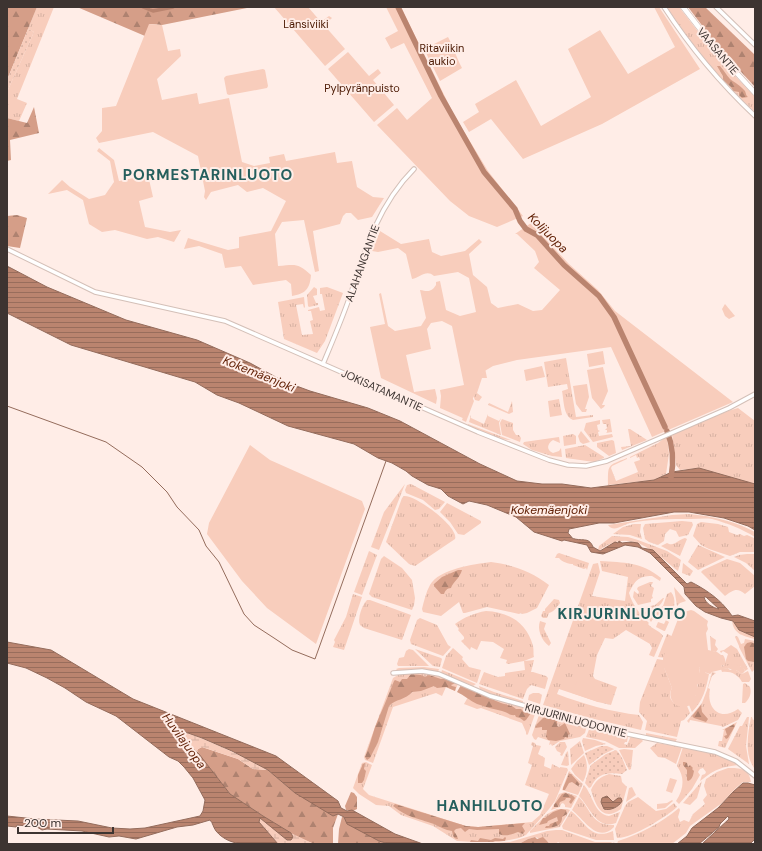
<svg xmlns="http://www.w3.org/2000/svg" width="762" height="851" font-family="'DM Sans',sans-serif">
<defs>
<pattern id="grass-tufts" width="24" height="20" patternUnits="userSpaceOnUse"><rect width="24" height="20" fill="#f8cdbc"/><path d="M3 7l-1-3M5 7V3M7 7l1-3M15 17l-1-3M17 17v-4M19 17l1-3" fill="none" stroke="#d6b1a2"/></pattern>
<pattern id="forest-firs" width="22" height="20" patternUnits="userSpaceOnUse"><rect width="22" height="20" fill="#d59e88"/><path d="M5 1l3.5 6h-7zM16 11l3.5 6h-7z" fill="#ae8270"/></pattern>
<pattern id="wetland-marsh" width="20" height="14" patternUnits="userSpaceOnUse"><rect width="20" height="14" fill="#f8cdbc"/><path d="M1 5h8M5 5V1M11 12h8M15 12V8" fill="none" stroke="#d6b1a2"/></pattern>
<pattern id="garden-dots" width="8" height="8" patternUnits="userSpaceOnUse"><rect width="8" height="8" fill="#f8cdbc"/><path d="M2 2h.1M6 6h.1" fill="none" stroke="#d6b1a2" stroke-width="1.8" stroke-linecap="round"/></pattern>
<pattern id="water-rules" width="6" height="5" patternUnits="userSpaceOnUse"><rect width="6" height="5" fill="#ba846f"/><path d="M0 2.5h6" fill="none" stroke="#986d5c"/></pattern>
</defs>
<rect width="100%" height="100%" fill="#ffede7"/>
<g fill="url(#grass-tufts)">
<polygon points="37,7 54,7 17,99 27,103 19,121 7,118 7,92 34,32 28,29"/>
<path d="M667,7H679L721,61L755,97V112C721,81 692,46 667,7Z"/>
<polygon points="314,287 317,289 317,295 313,296 316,303 318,303 318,305 309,307 308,306 307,295"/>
<polygon points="327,287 343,293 325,341 317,353 284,339 278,302 304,297 305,307 304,308 303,304 296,305 302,335 313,334 310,321 313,320 311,311 308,311 308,310 319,307 320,311 325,310 322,294 320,294 320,288"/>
<path d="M566,358L576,417L593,415V417L573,420C563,416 564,400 562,391L568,389L567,384L548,387L544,362Z"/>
<path d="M485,368L487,378H482L477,393L482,397L479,401L475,400C469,387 479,379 485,368Z"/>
<polygon points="471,395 474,401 466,422 462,420"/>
<polygon points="559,399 562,415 550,417 548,401"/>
<polygon points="512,401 513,412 509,414 488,405 489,403 508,412"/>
<polygon points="738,408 755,421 755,485 699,468 680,470 676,465 672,434 728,411"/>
<polygon points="488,414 488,416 499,421 501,418 499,423 501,435 469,422 471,415 471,418 484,424"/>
<polygon points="502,419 513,423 513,430 516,435 519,435 521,438 520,442 502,435 500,423"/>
<polygon points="610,419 612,432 606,433 607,432 607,430 605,430 607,428 606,424 603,424 602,420"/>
<polygon points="600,420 600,424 597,425 598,430 600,431 598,432 599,436 612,434 613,437 593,442 584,430 586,423"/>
<polygon points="468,424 511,440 499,439 468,427"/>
<polygon points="628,429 630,429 647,440 622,450 621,447 631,446"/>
<polygon points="581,431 590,442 583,444 580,442 578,436"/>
<polygon points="573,434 576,436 576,444 564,446 563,436"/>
<path d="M667,436L669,454L666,474L654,480L608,485C608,464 607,466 627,458V459L612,466L611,468L616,481L638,472L634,462L640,460L639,457L637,458L636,455L630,458V457L658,443Z"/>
<path d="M559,437L560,443L553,440C547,444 546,450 553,453L559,451L561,448L562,457L552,456L532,450L523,444L524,442Z"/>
<polygon points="612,440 614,441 616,453 609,456 597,447 597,443"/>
<polygon points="585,445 604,457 604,458 594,462 566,458 565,449"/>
<polygon points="405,484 379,550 371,547 384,512"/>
<polygon points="411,484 445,502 439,509 435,510 423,500 406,493 405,490 407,485"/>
<path d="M404,496C416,495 459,527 455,539L415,566L409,564L386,542L402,498Z"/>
<polygon points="447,503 481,521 481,523 464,535 458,534 450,522 440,512"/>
<path d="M689,514C711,516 735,521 755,532V537C742,529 727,523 712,519C706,518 698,519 691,519C671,519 649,519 630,523C622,525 614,533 608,525L672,515Z"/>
<polygon points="682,521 692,522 693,525 688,535 679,537 676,531 670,529 665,534 664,541 658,545 649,542 645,539 643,528 645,524"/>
<polygon points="701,522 718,524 728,527 729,532 737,535 740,534 744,536 747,535 754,538 755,552 740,552 730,556 709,549 701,545 693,536 697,524"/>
<polygon points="634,524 641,524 640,532 642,539 630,535 613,534 623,527"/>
<path d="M612,536L628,537L638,540L667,551L681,560L678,571C654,552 631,527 600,550H598L599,546Z"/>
<path d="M685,538L687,539L680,556L661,546L667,543C674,547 677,540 685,538Z"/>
<polygon points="698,545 725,557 698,570 688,562"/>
<polygon points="369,551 377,555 362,595 354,592"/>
<path d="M559,553L589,563L587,570L586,568L584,569L573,565V564C569,564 562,562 559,558H555L557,554Z"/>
<polygon points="747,554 755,554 755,571 746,563 734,557 739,555"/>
<polygon points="384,556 402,568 412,580 415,598 414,605 412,610 372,597 369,594 381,559"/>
<path d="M727,559L740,563L755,576V586L745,594C737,587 733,590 725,596L701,572L703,570Z"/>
<path d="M600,561C625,563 640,561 661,578L660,581L652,576C638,576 635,581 629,593C633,606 640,614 649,623L648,624C652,629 659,630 663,636L654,657L649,655L652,648L650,644L626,630L613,639L605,638L597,655L593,676L595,679L617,687L611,705L598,702L559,689L557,694C583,704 612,712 639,715L643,722L641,730L590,718L543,705L593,564L598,563L600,572L592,596L625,601L628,577L602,571Z"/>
<path d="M491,562C513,565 531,571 549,585L537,608L527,613L522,614L521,613L519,614L487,607L465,613H463L459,602L441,616L423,612L422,609C424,601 426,592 430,585C439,569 474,564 491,562Z"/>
<polygon points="683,563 693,571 690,576 682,573"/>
<polygon points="650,582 653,582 651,586 654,588 652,596 653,598 651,599 651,602 638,605 633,597 634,591 638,594 639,592 637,589 638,587"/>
<polygon points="674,587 686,601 680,603 677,606"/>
<path d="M671,592C677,599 674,609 671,617L667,616L670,609L663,606L657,621L653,619L651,622L644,612L656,610L663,606L667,594Z"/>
<polygon points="353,594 362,597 344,650 333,647 335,642 334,640 346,617"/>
<path d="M663,598H664C661,607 654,610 646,610V607L655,605Z"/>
<path d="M554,599L559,600L560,603C557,608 553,612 549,613L547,618H543L541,616L543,611H545V609Z"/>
<path d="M367,600H370L411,615L402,640L364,628L360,625C357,619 362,605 367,600Z"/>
<path d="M486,611C509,612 527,623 533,646C534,651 533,653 534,657L524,661L534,660L531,672H533L546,676L548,678L545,689L531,685L527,689L523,699L479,684L484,672L498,677L505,676V673L525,670L524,661L508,664L506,663L507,660L500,658L504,649L493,642L481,641L477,650L471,647L470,650L461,641L464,639V637L458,630L459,629L455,624C465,617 474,613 486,611Z"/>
<polygon points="420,618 437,625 448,645 451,647 443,656 411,644 410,640 417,620"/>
<polygon points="666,620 669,622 665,631 664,631 656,627 658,622 664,624"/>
<path d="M732,620L739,630L755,637V639C743,636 733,634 732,620Z"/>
<path d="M540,621L546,623L544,629L551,643L549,646C541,640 537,629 540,621Z"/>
<polygon points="667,634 681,640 666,658 658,657"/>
<polygon points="710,636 716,640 715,645 718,649 716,652 711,651"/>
<polygon points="736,636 738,637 741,644 744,643 745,639 755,641 755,669 752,672 739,647 739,646 735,637"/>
<polygon points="731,645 737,649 748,669 745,671 744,669 740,666 721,667 722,665 724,666 728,654 723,651 721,653 720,651 724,650"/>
<polygon points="453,648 463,657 462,659 469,667 481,670 477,683 442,668 446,656"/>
<polygon points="409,649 413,650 429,666 398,666 397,664 399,658 404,657 406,651"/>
<polygon points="415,649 441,658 442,659 440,667 433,666"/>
<path d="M657,659L663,660L665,670L672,688C665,700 677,707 687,706L690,713L684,720L681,721L677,737L645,730L647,721L639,712L640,702Z"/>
<polygon points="424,667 439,669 438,672 420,670 398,671 396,669 399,668"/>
<path d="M700,667L706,673L709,674C706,689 703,701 692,712L689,705C696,698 696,693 698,683C699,677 701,674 699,668Z"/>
<path d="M728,668L730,670H736L742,674L748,671L751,679L749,682H742C738,674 730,671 722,672L721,669Z"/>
<polygon points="442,670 476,684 473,686 441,673"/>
<path d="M712,672L716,673L712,676L708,688L710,689C706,708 720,722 738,709L742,713L738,720L723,727L721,726L690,720L689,723L687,721L702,703L707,690Z"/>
<polygon points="423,673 436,675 458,684 455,691 446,687 442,696 436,693 393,707 373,763 365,760 364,757 393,678 398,675 401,674"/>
<path d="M745,683L750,687C752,694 749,699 745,703H742L743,684Z"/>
<polygon points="479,686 494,692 523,701 523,702 521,703 498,697 480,690"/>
<polygon points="533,693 539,693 542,695 540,704 528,700 529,695"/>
<polygon points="468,697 470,700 494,699 535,711 535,714 528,734 527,735 526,734 526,732 522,723 481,708 477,709 464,704"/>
<polygon points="544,707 584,719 544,709"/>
<polygon points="541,713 587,725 585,733 580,737 560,741 552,746 551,744 549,745 550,741 538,737 536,740 534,739 532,735 539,715"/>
<polygon points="747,717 749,717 746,746 749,764 728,749 740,726 742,726"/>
<path d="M751,717H752L753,720L755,719L754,768C744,754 748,733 751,717Z"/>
<polygon points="588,720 622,728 620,730 588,721"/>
<polygon points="737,722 725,748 718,746 719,741 722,741 724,730 722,730"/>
<polygon points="592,726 628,736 627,742 625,742 624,744 627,745 631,736 641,739 643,741 635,748 619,748 605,741 586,737 590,727"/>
<polygon points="646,733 677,739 675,742 646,736"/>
<polygon points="583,738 595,740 606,744 596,746 585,751 582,741"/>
<polygon points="580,741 584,753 571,765 570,749"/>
<polygon points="532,742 535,743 536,745 541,746 538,754 545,758 544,766 551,769 552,764 560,768 560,767 567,768 568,770 555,801 549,809 526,835 519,838 499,842 473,842 457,841 433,826 401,815 389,806 376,805 359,794 353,788 362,763 366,762 372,765 363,789 369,795 466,826 478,827 532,822 540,815 549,794 525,785 532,765 528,763 533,746 531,745"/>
<polygon points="560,742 565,742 567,747 562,756 560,755 561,753 557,751 555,747"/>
<polygon points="657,743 682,747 676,764 665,758 658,757 650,748"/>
<path d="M683,747C701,750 724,754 738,765C718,768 716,769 700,781L702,775L705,774L706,772L703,768L700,769L698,772L700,775L692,789L679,804L676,801C684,789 685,777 677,766Z"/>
<polygon points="624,749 633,750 631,769 629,770 619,750"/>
<polygon points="568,751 569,765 567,766 561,765 566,753"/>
<path d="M584,755C588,763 588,773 583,782L575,775L571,769L577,761Z"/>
<path d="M728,768C740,768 749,768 751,782H743L737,787L722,803L690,826L686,833L672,844H617L618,841C640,834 661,823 679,808L680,810L678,817L680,822L684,820L689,822L693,814L705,804L703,800L707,795L704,786L706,779L717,772Z"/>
<polygon points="569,771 583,784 578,795 562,790"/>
<path d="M609,774L621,776L622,782L627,787L621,809C603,822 596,807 591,790C595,781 600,777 609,774Z"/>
<polygon points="702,781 697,798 690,805 683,803"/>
<path d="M584,785C593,795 594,814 609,816L620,812L616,823C596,830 590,807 579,796Z"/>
<polygon points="632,787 636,795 626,802 629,788"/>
<polygon points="565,792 577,796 571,808 565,807 565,805 563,803 561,804 560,807 551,810 559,794"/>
<path d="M579,797C591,810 592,826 614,825V827C597,844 584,819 572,810Z"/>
<path d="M638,797L656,811L666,809L674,803L677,807C666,817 631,839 617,838L615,829L625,806L628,802Z"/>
<polygon points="672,800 673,801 665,808 657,809 657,804 667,803"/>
<polygon points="557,809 567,809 570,810 560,827 530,833 530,831 547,814"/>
<path d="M571,811C586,822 590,841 613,831L614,840H596L563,829L562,826Z"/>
<polygon points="556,830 562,830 595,842 614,842 615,844 613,842 608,844 561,844 558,842 556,844 548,844 549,842 535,837 528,839 519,844 482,844 510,842 547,831"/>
</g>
<g fill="url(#forest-firs)">
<polygon points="7,7 37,7 7,80"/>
<polygon points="77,7 145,7 149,9 154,7 252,7 162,25 150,24 145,36"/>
<polygon points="688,7 705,7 755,55 755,87 720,49"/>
<path d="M717,66H720C724,70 726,75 730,79C734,82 741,86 745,91C746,93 746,96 748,97L742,98L739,95V92L733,91L731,87L723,80V76Z"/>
<polygon points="34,107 39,133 10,140 11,160 7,161 7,118 27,123"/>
<polygon points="17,215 27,218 20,248 7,246 7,216"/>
<path d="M458,570H462C460,578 453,582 451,588C447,588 445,591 444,594H441L434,586V584L442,577Z"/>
<polygon points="751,642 755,644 755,662 748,661 746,659 744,647 747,643"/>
<path d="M411,674L421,675L425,677L429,675L441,679L446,678L456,683L451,685L452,686L456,687L455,691L446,687L437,688L434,686L421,691L412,692C406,700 395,699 389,706L378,742L370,758L367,760L365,757C369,747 372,737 375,727C381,712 388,697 394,681L395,680L400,682L402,679H407Z"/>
<path d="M461,685C475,688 488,698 501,703C506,705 512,705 516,709H521L523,711H529L531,713L526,720L524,721L520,718L516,717L515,715C510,716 507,712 502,711C494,709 485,707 477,704C470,701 464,695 457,692Z"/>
<polygon points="701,705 702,712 708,719 706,722 694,718 692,716"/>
<polygon points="543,718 552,718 557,721 557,726 559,727 565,723 570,734 568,735 568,738 565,737 564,739 556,741 548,740 546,737 547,730 542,730 542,727 535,728 537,724"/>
<polygon points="734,724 735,726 728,738 726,739 724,736 727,735 725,729"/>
<polygon points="202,747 238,759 253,769 268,770 295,793 338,814 333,828 333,844 314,844 297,837 263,816 230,794 199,754 197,751 198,749"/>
<path d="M683,762H685L687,763L688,767L690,765L693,768L692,769L694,771C693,775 693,779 688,781L687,780V770L683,765Z"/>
<polygon points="365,763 364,769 366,771 364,780 362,783 358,783 358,775 363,764"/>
<polygon points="569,774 571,774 580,784 578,786 572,782 569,783 565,790 563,790 563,788"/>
<polygon points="351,792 354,793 357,797 357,809 353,811 346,810 345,806"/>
<path d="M566,793C569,795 572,794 575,798L571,804L569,802L571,799L570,798H566L565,800L560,802L558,807H554V805L562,794Z"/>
<path d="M395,804L466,826L478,827L525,823L522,826L525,831L523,834L518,832C513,834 505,837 499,834V829L477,830L469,829L465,832L461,828L456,829L454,831L457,836L458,839C453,839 453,835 452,831C445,830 440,827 434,824C417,818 408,818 393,806Z"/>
<path d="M561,809L566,810L567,814L562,817C563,827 550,828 545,828L546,826H549L550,824L558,821L557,817L548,821L547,823L539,825L543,818H545L553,812Z"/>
<polygon points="342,817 344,817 379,841 389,844 338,844 339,829"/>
<polygon points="505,837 506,838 505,841 495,841 493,842 470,842 471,840 478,841 480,838 491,840 495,838 503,839"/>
<polygon points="535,837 537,839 543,837 549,843 548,844 519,844 528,839"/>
</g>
<g fill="url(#wetland-marsh)">
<path d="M177,729C209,740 238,754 268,770L253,769L238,759L202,747L198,749L197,751L199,754L176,732L175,730Z"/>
<polygon points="260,818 293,837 291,833 314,844 288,844 285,843 278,844 259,822 259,819"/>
</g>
<g fill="#f8cdbc">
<polygon points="274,7 308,7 321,22 329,16 332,18 324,25 345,49 325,66"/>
<polygon points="386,7 401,7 454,115 488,171 523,216 497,227 469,216 450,201 377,125 397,108 407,120 432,98 404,43 391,49 385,38 398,31"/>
<polygon points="654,7 659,7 700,69 602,124 523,159 491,119 469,132 463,122 479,112 475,104 516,80 541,126 591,97 568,49 600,30 628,74 675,47"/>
<path d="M149,24L162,25L168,51L180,49L181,56L157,79L162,100L197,93L199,104L229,98L242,162L254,166L270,163L269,157L284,154L286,161L335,152L337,163L352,161L357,187L373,197L384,198L372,217L358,220L351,213H346L343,216L340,224L313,231L319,271L315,272L304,220L282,222L275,234L278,266C295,265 297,262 311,275C310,289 305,294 292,296L291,284L286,280L253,285L241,266L225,268L222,254L199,246L184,249L188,238L228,250L239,248V237L271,231L286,201L263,188L247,192L238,185L211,192L206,200L204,197L205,191L198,156L153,132L99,143L96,138L102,131V108L116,106Z"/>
<path d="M448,37C454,48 456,57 462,68L440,81L424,49Z"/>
<polygon points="348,52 369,76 378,69 381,73 373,80 394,105 374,122 328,69"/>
<polygon points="263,69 265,70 268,86 267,88 229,95 227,94 224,78 226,76"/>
<polygon points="99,148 114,160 119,181 148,175 153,197 139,201 145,227 170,232 181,230 174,242 158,237 147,239 115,230 102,232 89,224 83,200 67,190 48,194 62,180 70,187 89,199 105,195 114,182 110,161 97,151"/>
<path d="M531,223L569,264L598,290L615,311L733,402L652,437L611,347L517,360L493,366L483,372L465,419L440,408L441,396L440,390L464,385L452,326L442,321L431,323L427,329L431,349L406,355L414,392L435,389L437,398L436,404L381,378L370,327L385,324L379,294L381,293L388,326L395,331L421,326L426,318L420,290C427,291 431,293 436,285V282L440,281L446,310L460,316L476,312L469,278L458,272L434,276C426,269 420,278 412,279L406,254L398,248L378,252L372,251L380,231L401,244L429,239L432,252L441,256L465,251L479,239L482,242L469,254L473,275L487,287L491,303L498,308L518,304L533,311L542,310L560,290L534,268L539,262L535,251L517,234H515Z"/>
<polygon points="725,304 735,316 729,319 725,316 722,309"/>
<polygon points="603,351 605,364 589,367 587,354"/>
<polygon points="542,366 545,377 526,381 524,370"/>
<polygon points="603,367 608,391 602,405 605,405 604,407 601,409 592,398 587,370"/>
<polygon points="587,384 589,397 585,409 587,409 586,412 582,412 576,404 573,386"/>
<polygon points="250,445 270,460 362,501 365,509 316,644 267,608 242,581 207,534 209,523"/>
<path d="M691,610L694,611L708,621L707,625L708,629L706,633L708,650L717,652L721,655H723C725,658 726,661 725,666L722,665L721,667L733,664L743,667L745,671L742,674L736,670H732L728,668L712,672L710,674L704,672L699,667L701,680L697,685L698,690L695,697V699C693,701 691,705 688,706C678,711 666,699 672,688L663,665V658L678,619L684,612Z"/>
<polygon points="577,681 603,689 598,702 572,693"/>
<polygon points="670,778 677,780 672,793 666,791"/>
</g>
<g fill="url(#garden-dots)">
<polygon points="28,29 34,32 7,92 7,80"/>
<polygon points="601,746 607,746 614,749 602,755 589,765 585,753"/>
<path d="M616,750C622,755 624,763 627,770L622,774C608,772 597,773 591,787L589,788L585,783L590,767L591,765L606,754Z"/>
</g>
<g fill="url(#water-rules)" stroke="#946c5c" fill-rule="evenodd">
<path d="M7,266L47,287L126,320L197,340L250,363L283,381L310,391L368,408L400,421L480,464L517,481L542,484H562L591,488L654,480L672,472L699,468L755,484V530L748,526L724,518L689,512H674L614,523H599L569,529L568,533C568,533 572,537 572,538C581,542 589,536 593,547L600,551L615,542L618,543L619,541L622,543L631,542L638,543L642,548L653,550L687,584L691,582C703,588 717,597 726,608C728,610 730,613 732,616L738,615L755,621V637L739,630L733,621L721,618L705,612L696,606L685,594L684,587L650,553L638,547L625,545L603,554L591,552L587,545L564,540L562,541L534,532L516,517L487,505L469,501L463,504L448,496L441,489L428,485L412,476L406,471L392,463L378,458L354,444L288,426L239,403L217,395L195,382L71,345L7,313ZM704,597H706L719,609C713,608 705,603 704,597Z"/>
<path d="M7,642L51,650L133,699L276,756L338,801L341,808L347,811L352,810L395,834L423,844H389L379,841L347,824L344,817L338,814L333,816L295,793L268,770L232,751L202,738L177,729L175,730L176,732L199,754L230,794L263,816L291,833L293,837L291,840H287L260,818L259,822L278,844C256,844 231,849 216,831C213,827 213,823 210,820L193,825L177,827L136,839L119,836L109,837L82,831L47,829L42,830L37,827L17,825L16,827L7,826V816L35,819L78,821L112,828L130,829L145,828L200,816L203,811L205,800L193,778L184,767L178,761L169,757L116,716L86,702L65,688L47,678L26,668L7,663Z"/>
<polygon points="743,783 748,783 755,785 755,839 750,844 702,844 729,819 728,816 720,824 719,827 699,844 677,844 687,836 692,828 718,808 733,792"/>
<path d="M607,796L613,802L618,798H621L622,801C619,807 610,811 604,809L601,802L602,798Z"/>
</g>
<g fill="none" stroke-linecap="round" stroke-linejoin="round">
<polyline stroke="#946c5c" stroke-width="1" points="7,406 106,442 142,467 167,492 177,507 199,530 206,546 219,562 244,614 254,625 274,638 292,650 315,659 386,461"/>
<polyline stroke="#ba846f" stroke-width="3.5" points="143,7 153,11 173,7"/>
<g stroke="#ba846f" stroke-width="5.5">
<polyline points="398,7 441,96 484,172 515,209 520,221 526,229 537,235 564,265 599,296 614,317 665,427"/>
<path d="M667,431C673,446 674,462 671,478"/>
</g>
<g stroke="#d4c0b8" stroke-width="5.5">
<g id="minor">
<path d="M664,7C690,47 720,83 755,116"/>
<polyline points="716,7 755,45"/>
<polyline points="7,249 95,292 225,321 478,432 549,460 568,465 586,466 607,461 729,408 755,394"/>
<path d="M323,364C333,340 343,317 351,293C365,248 380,203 414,169"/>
<polyline points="393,673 422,671 439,674 490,696 515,703 623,733 715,752 736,761 755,776"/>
</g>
</g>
<g stroke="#d4c0b8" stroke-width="6">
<polyline id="major" points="683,7 722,57 755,93"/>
</g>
<use href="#minor" stroke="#fff" stroke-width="3.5"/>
<use href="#major" stroke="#fff" stroke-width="4.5"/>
</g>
<g text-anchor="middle" stroke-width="4" stroke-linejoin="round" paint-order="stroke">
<g font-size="11" fill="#491701" stroke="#ffede7">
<text x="306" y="28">Länsiviiki</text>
<text x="442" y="52">Ritaviikin<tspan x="442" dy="13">aukio</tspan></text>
<text x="362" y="92">Pylpyränpuisto</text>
</g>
<g font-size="11" fill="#3d3431" stroke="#ffede7">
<text transform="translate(718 51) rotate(50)" y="4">VAASANTIE</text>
<text transform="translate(362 263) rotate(-70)" y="4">ALAHANGANTIE</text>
<text transform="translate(382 390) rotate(24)" y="4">JOKISATAMANTIE</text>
<text transform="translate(576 720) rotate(15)" y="4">KIRJURINLUODONTIE</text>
</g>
<g font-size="12" font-style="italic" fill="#5e1c00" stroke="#ffede7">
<text transform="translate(548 233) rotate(45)" y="4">Kolijuopa</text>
<text transform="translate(259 374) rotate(22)" y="4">Kokemäenjoki</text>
<text x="549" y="514">Kokemäenjoki</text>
<text transform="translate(184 741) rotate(54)" y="4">Huvilajuopa</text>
</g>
<g font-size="15" font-weight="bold" letter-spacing="1" fill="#255f5d" stroke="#ffede7">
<text x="208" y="180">PORMESTARINLUOTO</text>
<text x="622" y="619">KIRJURINLUOTO</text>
<text x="490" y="811">HANHILUOTO</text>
</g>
</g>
<rect width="762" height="851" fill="none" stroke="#3d3431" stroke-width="16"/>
<path d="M18 827v6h95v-6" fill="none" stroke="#3d3431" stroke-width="2"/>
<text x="24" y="827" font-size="12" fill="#3d3431" stroke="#ffede7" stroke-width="3" paint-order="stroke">200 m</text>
</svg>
